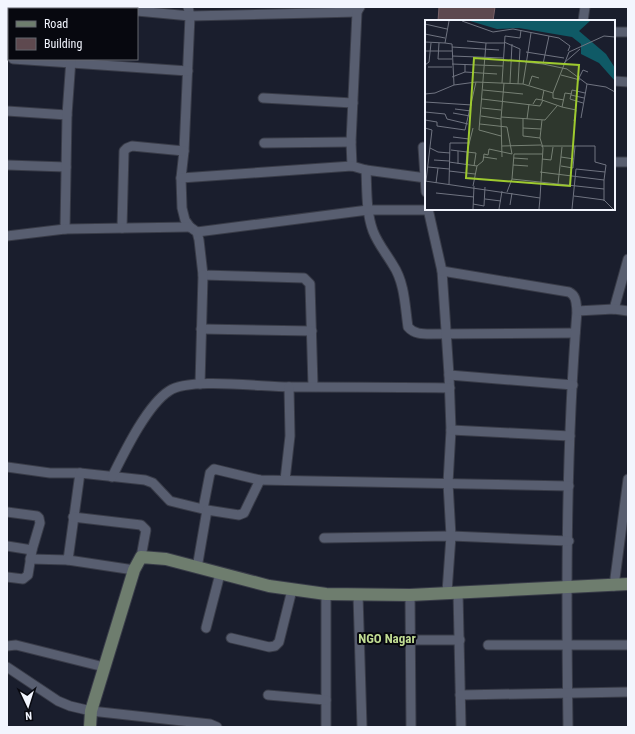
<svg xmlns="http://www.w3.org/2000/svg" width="635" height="734" font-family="'Roboto Condensed',sans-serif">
<rect width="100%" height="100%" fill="#1a1e2d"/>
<polygon fill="#5e494f" stroke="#786168" points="439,7 495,7 493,21 438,21"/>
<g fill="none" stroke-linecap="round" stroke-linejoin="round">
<g stroke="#393c48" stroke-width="11">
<g id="street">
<polyline points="98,7 118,9"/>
<polyline points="188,7 190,16 184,151 181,178 182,208 185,220 190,227 197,232 199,240 203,275 304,278 310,284 313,386"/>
<polyline points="72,9 72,7"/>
<polyline points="137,11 190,16 357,12"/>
<polyline points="583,21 585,7"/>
<polyline points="614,32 628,32"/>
<polyline points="13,59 188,71"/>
<polyline points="614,81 628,82"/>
<polyline points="263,98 353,103"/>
<polyline points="7,111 67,115"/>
<polyline points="264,143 351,142"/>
<polyline points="423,147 426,192"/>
<polyline points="614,162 628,162"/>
<polyline points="7,165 66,167"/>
<polyline points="352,166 351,142 357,12 360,7"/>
<polyline points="181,178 352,166 366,170"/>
<path d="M426,178L366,170C367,190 366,212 373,231C378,244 386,253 393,265C405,283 405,307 408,327C414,334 422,334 431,334L575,333"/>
<polyline points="428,209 442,271 449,375 451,430 448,483 451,536 447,592"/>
<polyline points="122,228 124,151 127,148 132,146 184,151"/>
<polyline points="65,229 67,115 71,59"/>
<polyline points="197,232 368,210 428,210"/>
<polyline points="7,236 65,229 190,227"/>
<path d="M442,271L569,292C577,296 576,304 577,311C566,449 566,589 568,727"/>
<polyline points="614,309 628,259"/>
<polyline points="577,311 614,309 628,311"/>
<polyline points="201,329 312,331"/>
<polyline points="449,375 573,385"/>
<polyline points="200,384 203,275"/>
<polyline points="451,430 570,436"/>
<polyline points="7,467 50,473 80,473 68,560 30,559"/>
<polyline points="80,473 145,480 153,483 170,501 207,510"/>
<path d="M112,477C124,453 147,405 169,391C189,377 262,387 289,387C342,387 396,387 450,388"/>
<polyline points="285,480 290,436 289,387"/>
<polyline points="203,509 210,473 214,469 260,480 569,486"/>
<polyline points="7,512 37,516 39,518 40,523 32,550 28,575 23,579 7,577"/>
<polyline points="73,517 141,525 146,530 141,557"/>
<polyline points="324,538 451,536 569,541"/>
<polyline points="7,546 32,550"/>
<polyline points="68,560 134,570"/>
<polyline points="197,568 207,510 239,515 244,513 260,480"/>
<polyline points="614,586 628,479"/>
<polyline points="458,592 461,727"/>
<polyline points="326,594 326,727"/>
<polyline points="358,595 362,727"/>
<polyline points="410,595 411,727"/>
<polyline points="206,628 220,574"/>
<polyline points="231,638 269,647 275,646 279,642 292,590"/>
<polyline points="410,640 460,640"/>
<polyline points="488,645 628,645"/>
<polyline points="7,646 16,645 104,667"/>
<polyline points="7,667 58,701 70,706 91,711 210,724 217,727"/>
<polyline points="268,695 326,700"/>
<polyline points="460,695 628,692"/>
</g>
</g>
<g stroke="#393c48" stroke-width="14">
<polyline id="secondary" points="90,727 91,711 134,570 141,557 166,559 269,586 326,594 410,595 628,584"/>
</g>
<use href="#street" stroke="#585e70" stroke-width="9"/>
<use href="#secondary" stroke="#6e7d6e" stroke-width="12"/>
</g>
<g text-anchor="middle" stroke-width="4" stroke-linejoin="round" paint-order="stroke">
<g font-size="13" font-weight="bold" fill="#c0db92" stroke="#07080f">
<text x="387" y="643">NGO Nagar</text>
</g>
</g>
<g transform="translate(425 20)">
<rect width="190" height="190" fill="#1a1e2d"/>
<path d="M45,1H165L154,11L181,34L190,48V61L174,43L156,34V24L147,17L94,8L72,9Z" fill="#0f5a66"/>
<path fill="none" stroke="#707481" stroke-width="1" d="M24,1L20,23L27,24L29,65M37,1L68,12L88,9L134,18L145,26L143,31M0,4L22,9M0,14L20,18M124,16L118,44L142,49L162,64L181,67L190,72M42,21L61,23L54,110L76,116M0,22L20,23M79,22L95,29L93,64M14,23L13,39H27M61,23H79M27,27L74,30M0,31H27M101,32L139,38M27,36L78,38M100,42L118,44M139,43L155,29M27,44L78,46M0,45L4,42L6,23M3,47H27M40,52L72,54M136,55L155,60M27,57L40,52V44M154,58L158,50L163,52M77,63L80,16L95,18L96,10M85,63L87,24M98,64L106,13M104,65L107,56L114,58M58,70L98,74M128,73V78L139,80M0,74L10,73L29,65L51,62L98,64L128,73L144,32L179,16L190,17M147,74L140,73L137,87L151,90L149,101M146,75L159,78M57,79L115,86L118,80M117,80L137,87M0,82L47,85M158,83L145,79L147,70L160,73M108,84L111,79L117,80L119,70M57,88L76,90M30,89L46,91M0,92L20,94L22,99L43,104M28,93L45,96M56,96L76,99M76,97L120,100L132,86M156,98L162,64M98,99V116L115,118L118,128L115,178M102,99L104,84M0,100L12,102V106L40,110L51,62M0,108L7,110L1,161M98,108L116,109M28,117L44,119M115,118L117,100M77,126L116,125M5,128L13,132L25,133M26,130L42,132L48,108M89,134H117M59,137L72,139M77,137L76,99L79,63M136,137L149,139M89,138L103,139M117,139L126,140L128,127M9,140L24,141M24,142L52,146L58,141L59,134L63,135L64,129L87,134L82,107L55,104M33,144V131M41,145L42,132L51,133L49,146M88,145L103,146M136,146L148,148L150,126M3,147L24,149M151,149L180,152M24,151L50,154M115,152L179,160L181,145L170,142V126H116M87,159L179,169M0,161L115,178L114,189M11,163L13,148M24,164L25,123H43M133,164L137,127M48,166L52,146M82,172L87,159L89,134M11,173L49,177M149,176L179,180L188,189M60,179L76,181M179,181V160M48,184L59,186L60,167M85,185L87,173M48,189L49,166M74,189L77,171M147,189L151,149"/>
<path fill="#9eca2f" fill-opacity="0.15" stroke="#9eca2f" stroke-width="2" d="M49,38L154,45L145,166L41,158Z"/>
<rect width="190" height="190" fill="none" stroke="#f2f5fe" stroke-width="2"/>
</g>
<rect width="635" height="734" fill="none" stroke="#f2f5fe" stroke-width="16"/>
<rect x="8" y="8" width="130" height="52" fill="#07080f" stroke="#65676f"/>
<rect x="16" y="21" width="20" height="6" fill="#6e7d6e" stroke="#65676f"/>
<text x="44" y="28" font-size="12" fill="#f2f5fe">Road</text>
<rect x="16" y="38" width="20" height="12" fill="#5e494f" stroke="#65676f"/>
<text x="44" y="48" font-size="12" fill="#f2f5fe">Building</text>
<g transform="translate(28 706) rotate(176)" stroke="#07080f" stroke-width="3" paint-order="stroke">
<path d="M0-3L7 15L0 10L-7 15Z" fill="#f2f5fe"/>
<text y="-6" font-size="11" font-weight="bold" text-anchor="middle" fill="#f2f5fe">N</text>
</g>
</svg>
